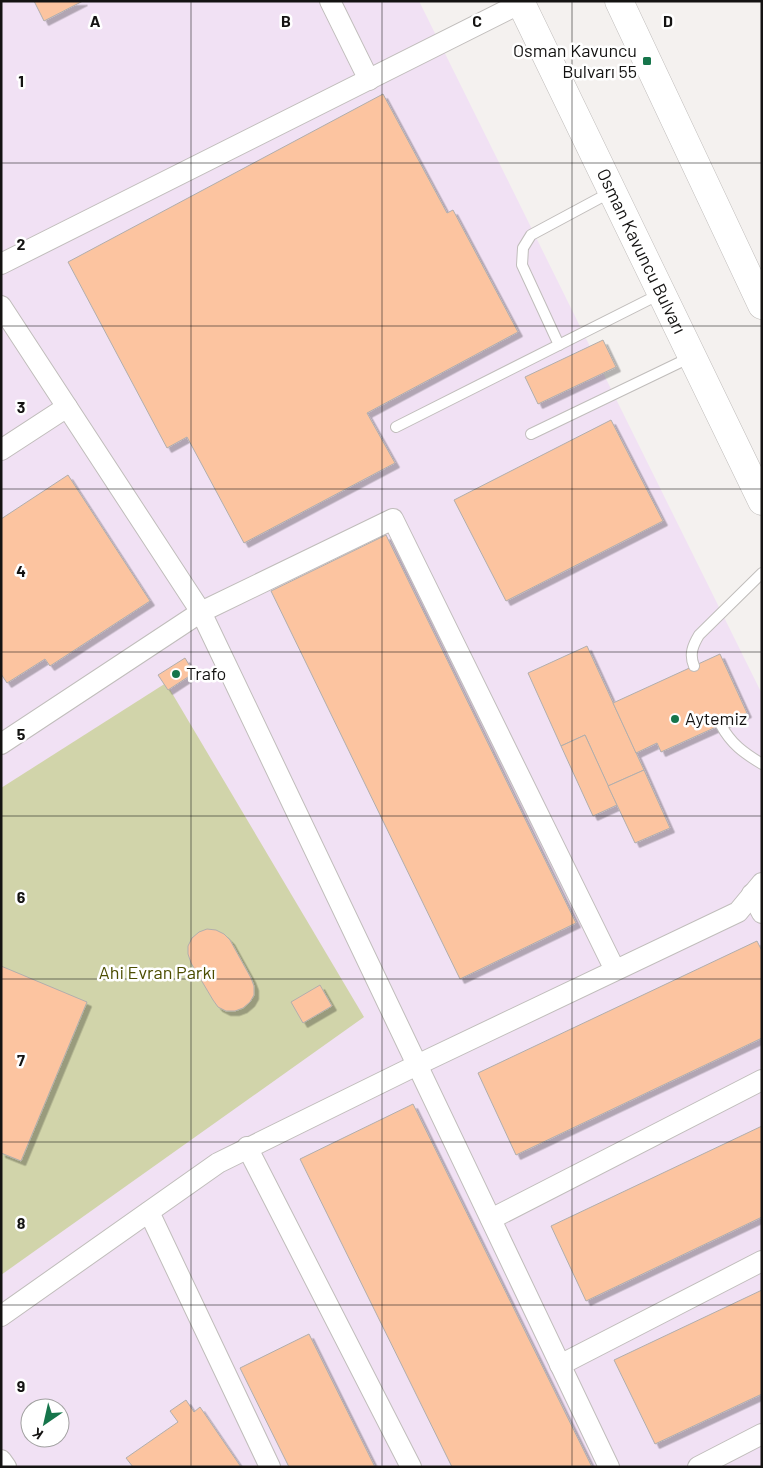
<svg xmlns="http://www.w3.org/2000/svg" width="763" height="1468" font-family="Barlow,sans-serif">
<defs>
<filter id="shadow"><feDropShadow dx="4.5" dy="4.5" stdDeviation="0" flood-color="#0004"/></filter>
</defs>
<rect width="100%" height="100%" fill="#f4f1ef"/>
<path fill="#f1e1f4" fill-rule="evenodd" d="M1,1H419L762,694V1467H1ZM30,1408H60V1438H30Z"/>
<polygon fill="#d1d4aa" points="166,683 364,1017 1,1275 1,788"/>
<g fill="#fcc4a0" stroke="#b1aeac" filter="url(#shadow)">
<polygon points="34,1 83,1 44,21"/>
<polygon points="383,94 447,213 453,210 518,332 367,413 395,463 244,543 187,437 167,448 68,262"/>
<polygon points="603,340 616,367 538,404 525,377"/>
<polygon points="611,420 663,521 506,601 454,500"/>
<polygon points="68,475 150,601 50,666 45,659 7,683 1,674 1,519"/>
<polygon points="386,535 576,923 460,979 271,591"/>
<polygon points="587,646 644,770 608,786 585,735 561,746 528,673"/>
<polygon points="720,654 747,713 661,752 657,743 636,753 613,703"/>
<polygon points="185,658 194,673 168,690 158,675"/>
<polygon points="585,735 617,805 593,816 561,746"/>
<polygon points="644,770 670,828 635,843 608,786"/>
<polygon points="207,929 216,930 224,934 230,940 251,978 254,986 254,995 250,1002 243,1008 235,1011 226,1011 218,1007 213,1000 191,963 188,954 188,946 192,938 199,932"/>
<polygon points="757,941 762,951 762,1038 516,1155 478,1073"/>
<polygon points="1,966 87,1002 21,1161 1,1153"/>
<polygon points="320,985 332,1006 303,1023 291,1002"/>
<polygon points="413,1104 592,1467 452,1467 300,1159"/>
<polygon points="762,1126 762,1217 586,1301 551,1226"/>
<polygon points="762,1290 762,1394 655,1444 614,1360"/>
<polygon points="309,1334 375,1467 289,1467 240,1368"/>
<polygon points="186,1400 194,1412 200,1407 241,1467 133,1467 126,1458 178,1422 170,1411"/>
</g>
<g fill="none" stroke-linecap="round" stroke-linejoin="round">
<g stroke="#c0bdbb" stroke-width="12">
<g id="lane">
<polyline points="559,345 522,265 523,248 531,235 611,192"/>
<polyline points="396,427 660,294"/>
<polyline points="531,434 691,357"/>
<path d="M694,666C689,654 693,645 699,635L762,573"/>
<path d="M721,725C731,744 744,753 762,764"/>
</g>
</g>
<g stroke="#c0bdbb" stroke-width="22">
<g id="street">
<polyline points="330,1 369,80"/>
<polyline points="1,264 521,3"/>
<polyline points="1,306 201,612 609,1467"/>
<polyline points="1,450 67,407"/>
<polyline points="1,744 201,612 393,519 615,970"/>
<polyline points="752,894 762,913"/>
<polyline points="247,1147 411,1467"/>
<polyline points="149,1212 270,1467"/>
<polyline points="491,1219 762,1080"/>
<polyline points="1,1316 218,1163 417,1065 738,912 762,883"/>
<polyline points="560,1365 762,1261"/>
<polyline points="1,1460 6,1467"/>
<polyline points="698,1467 762,1434"/>
</g>
</g>
<g stroke="#c0bdbb" stroke-width="29">
<g id="highway">
<path id="s1" d="M520,1L762,501"/>
<polyline points="619,1 762,305"/>
</g>
</g>
<use href="#lane" stroke="#fff" stroke-width="10"/>
<use href="#street" stroke="#fff" stroke-width="20"/>
<use href="#highway" stroke="#fff" stroke-width="28"/>
</g>
<path fill="none" stroke="#141312" stroke-width="1" stroke-opacity="0.55" d="M191,1V1467M382,1V1467M572,1V1467M1,163H762M1,326H762M1,489H762M1,652H762M1,816H762M1,979H762M1,1142H762M1,1305H762"/>
<g fill="#16754b" stroke="#fff" stroke-width="2">
<rect x="642" y="56" width="10" height="10" rx="2.5"/>
<circle cx="176" cy="674" r="5"/>
<circle cx="675" cy="719" r="5"/>
</g>
<g text-anchor="middle" stroke-width="5" stroke-linejoin="round" paint-order="stroke">
<g font-size="18" fill="#141312" stroke="#fff" text-anchor="start">
<text x="637" y="57" text-anchor="end">Osman Kavuncu<tspan x="637" dy="21">Bulvarı 55</tspan></text>
<text x="186" y="680">Trafo</text>
<text x="685" y="725">Aytemiz</text>
</g>
<g font-size="18" fill="#141312" stroke="#fff">
<text dy="6" stroke="none"><textPath href="#s1" startOffset="278">Osman Kavuncu Bulvarı</textPath></text>
</g>
<g font-size="18" fill="#4c4d00" stroke="#fff">
<text x="157" y="979">Ahi Evran Parkı</text>
</g>
</g>
<g font-size="16" text-anchor="middle" font-weight="bold" fill="#141312" stroke="#fff" stroke-width="5" stroke-linejoin="round" paint-order="stroke">
<text x="95" y="27">A</text>
<text x="286" y="27">B</text>
<text x="477" y="27">C</text>
<text x="668" y="27">D</text>
<text x="21" y="87">1</text>
<text x="21" y="250">2</text>
<text x="21" y="413">3</text>
<text x="21" y="577">4</text>
<text x="21" y="740">5</text>
<text x="21" y="903">6</text>
<text x="21" y="1066">7</text>
<text x="21" y="1229">8</text>
<text x="21" y="1392">9</text>
</g>
<rect width="763" height="1468" fill="none" stroke="#141312" stroke-width="5"/>
<g transform="translate(45 1423) rotate(214)"><circle r="24" fill="#ffffff" stroke="#a1a1a0"/>
<path d="M0-4L9 19L0 12L-9 19Z" fill="#16754b"/>
<text y="-8" font-size="14" font-weight="bold" text-anchor="middle" fill="#141312">K</text>
</g>
</svg>
